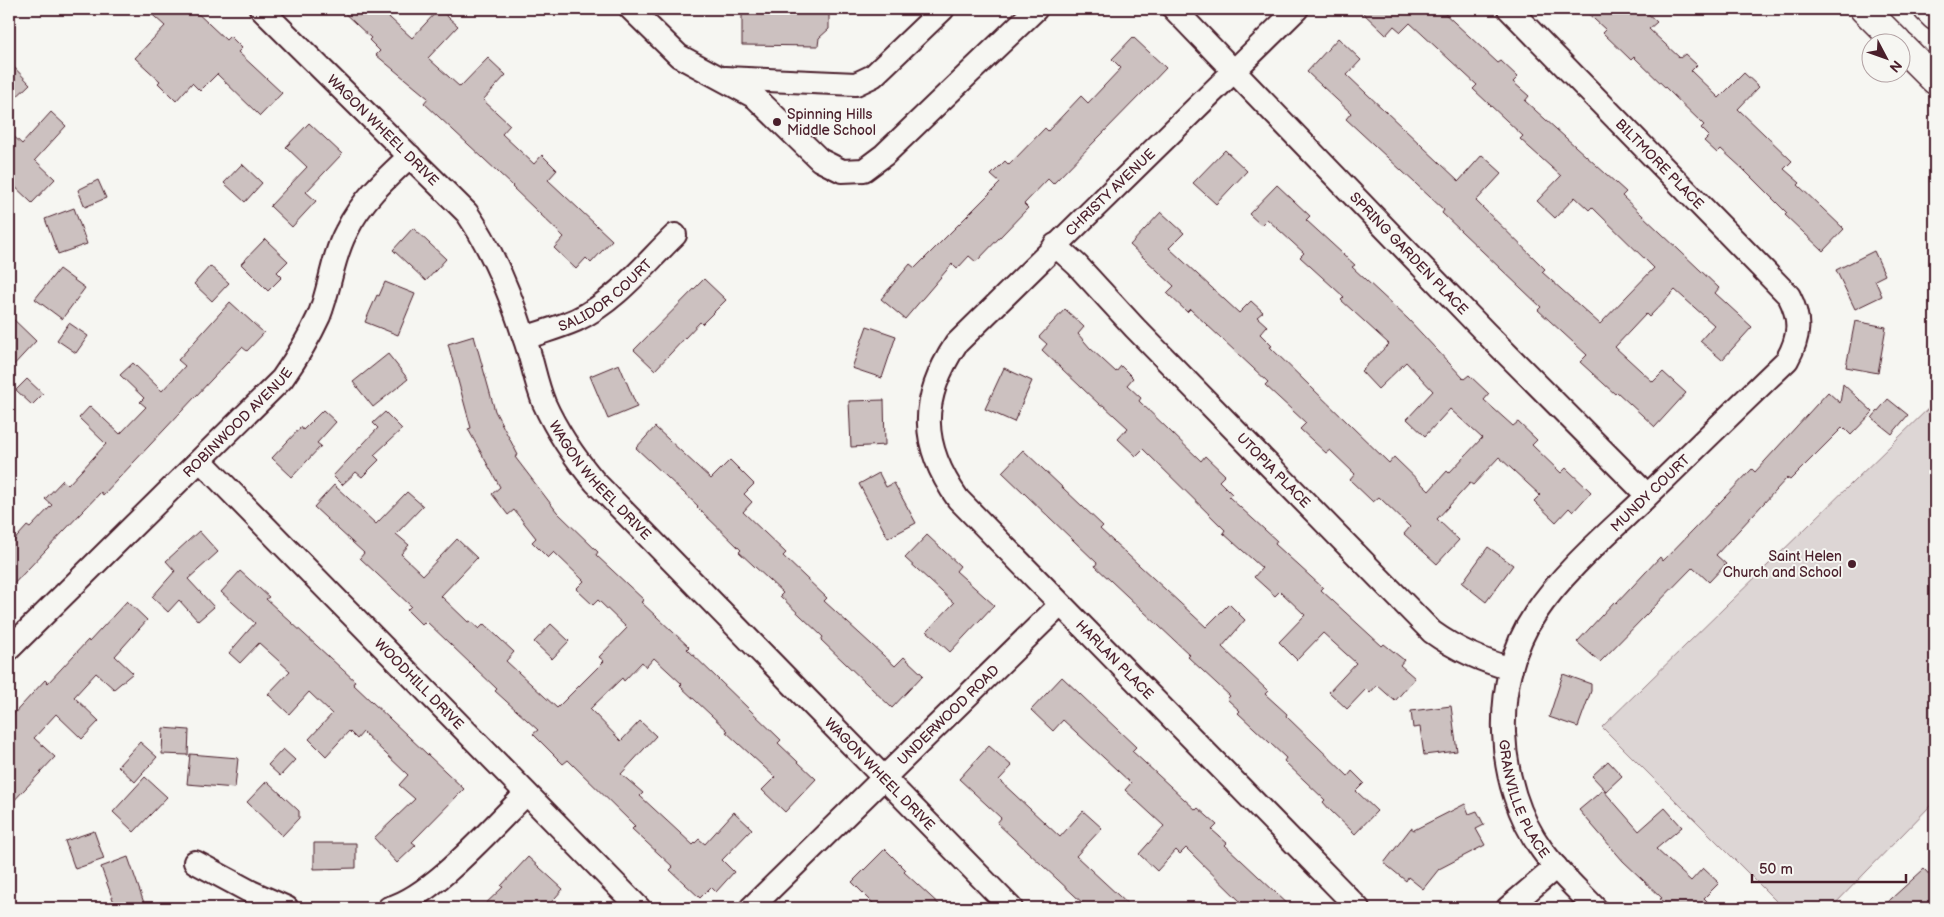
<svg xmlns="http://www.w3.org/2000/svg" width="1944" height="917" font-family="'Balsamiq Sans',sans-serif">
<rect width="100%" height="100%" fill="#f6f6f2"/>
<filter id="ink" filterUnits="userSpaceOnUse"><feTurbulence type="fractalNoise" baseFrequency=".02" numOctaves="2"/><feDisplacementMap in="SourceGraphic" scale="10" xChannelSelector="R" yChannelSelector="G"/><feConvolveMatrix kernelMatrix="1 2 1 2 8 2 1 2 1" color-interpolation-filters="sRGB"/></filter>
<g filter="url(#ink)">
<polygon fill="#ddd6d5" stroke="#947a80" points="1935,402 1935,801 1831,908 1783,908 1602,727"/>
<g fill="#ccc1c0" stroke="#4a1f2b">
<polygon points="146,9 193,9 226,40 230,36 242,48 238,52 282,93 260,116 217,74 200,91 192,83 176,101 158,83 160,81 135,58 165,26"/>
<polygon points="340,9 380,9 412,38 439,9 458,26 428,58 460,87 488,58 506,75 483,100 510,125 502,134 534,164 542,155 557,170 548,180 612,240 591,263 586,258 576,269 554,248 564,237 512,187 513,186 424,103 428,98 376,55 380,51 369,40 371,38"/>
<polygon points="742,9 829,9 829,29 819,38 818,46 742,45"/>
<polygon points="1359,9 1440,9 1498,63 1501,61 1518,77 1513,82 1529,96 1525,101 1626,192 1622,196 1719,288 1715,293 1752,327 1722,360 1700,341 1714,325 1675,290 1649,317 1646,314 1615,347 1653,382 1663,372 1686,393 1655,427 1617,392 1615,394 1580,362 1587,355 1538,310 1541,307 1442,213 1444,210 1346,119 1351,113 1307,72 1338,38 1361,60 1347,75 1459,181 1482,155 1502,173 1476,201 1545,269 1542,272 1600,324 1654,268 1592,207 1589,210 1575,197 1555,218 1537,201 1561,176 1520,139 1523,136 1473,89 1477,85 1410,23 1401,32 1394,26 1386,35"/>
<polygon points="1583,9 1643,9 1657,22 1649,29 1680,58 1685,54 1697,65 1691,71 1719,98 1744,73 1759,87 1738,109 1792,161 1784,169 1800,183 1798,185 1844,229 1823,251 1785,215 1787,213 1744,170 1721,149 1717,153 1704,141 1709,136 1701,128 1704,125 1634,57 1631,60 1603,33 1606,30"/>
<polygon points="1133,37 1166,68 1145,90 1053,184 1048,179 1024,204 1028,208 976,262 969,256 957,269 952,264 905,319 881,299 910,264 915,268 1000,183 991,175 1005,161 1009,165 1045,128 1048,131 1081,96 1088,103 1121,68 1112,59"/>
<polygon points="9,62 30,84 9,104"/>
<polygon points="51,112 66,126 35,160 55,179 32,203 9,181 9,132 22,144"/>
<polygon points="309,123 342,154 306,192 316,201 292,227 270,206 307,167 286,147"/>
<polygon points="1225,150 1247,171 1216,204 1193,183"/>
<polygon points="242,164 262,183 245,202 224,183"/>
<polygon points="98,180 106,198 85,207 78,190"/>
<polygon points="1277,185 1310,216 1306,220 1355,265 1352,267 1408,319 1464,379 1469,375 1489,394 1484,400 1513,426 1518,422 1537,440 1532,445 1561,473 1566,468 1591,492 1573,512 1569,508 1556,522 1534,501 1540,495 1499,457 1473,485 1470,483 1437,519 1459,540 1437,564 1404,534 1410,527 1379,497 1373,502 1350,480 1355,474 1330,450 1326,453 1300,429 1306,423 1265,385 1268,382 1190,309 1187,312 1167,293 1174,286 1130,245 1161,212 1184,233 1169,248 1239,313 1251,301 1263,312 1257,317 1267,326 1260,334 1272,346 1270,347 1389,463 1394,457 1429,491 1447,471 1449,473 1482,438 1450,409 1425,436 1407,419 1433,391 1406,362 1378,389 1361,371 1389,344 1341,300 1344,297 1300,257 1304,253 1267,219 1261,225 1249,214"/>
<polygon points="74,208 87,244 58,254 45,219"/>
<polygon points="413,228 446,259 426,281 393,250"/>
<polygon points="265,239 288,261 277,272 282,277 268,291 241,264"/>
<polygon points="1874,251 1885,275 1875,280 1882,296 1855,309 1836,270"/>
<polygon points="210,266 229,283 212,301 194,284"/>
<polygon points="59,269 85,288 62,319 35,299"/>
<polygon points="704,279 726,300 702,324 700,322 655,370 634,350"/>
<polygon points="385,282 415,294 398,335 365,322 377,295 379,296"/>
<polygon points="230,302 264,333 247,351 242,347 103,495 101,492 9,589 9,546 27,526 30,528 52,505 45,499 63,480 68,485 106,444 79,418 90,406 120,434 146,407 140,402 144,398 120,375 133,363 162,391 185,366 178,360"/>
<polygon points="1065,309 1084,327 1078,334 1090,348 1116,372 1121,366 1133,378 1127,385 1141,398 1139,401 1201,461 1205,456 1225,475 1219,481 1232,494 1229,497 1277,541 1275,544 1323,588 1321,590 1382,646 1384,644 1404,660 1400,665 1415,678 1395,701 1377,685 1370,693 1366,689 1347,709 1329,692 1356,663 1323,633 1297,660 1279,642 1305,615 1280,591 1275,596 1254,577 1262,568 1223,533 1225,530 1143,449 1136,456 1118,439 1128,428 1103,405 1101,406 1042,350 1047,344 1039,337"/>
<polygon points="9,315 36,341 9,370"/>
<polygon points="1855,321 1886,327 1878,373 1846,367"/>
<polygon points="69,323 88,336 76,353 57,340"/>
<polygon points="867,326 896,336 882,378 852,368"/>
<polygon points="474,336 495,411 518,455 515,457 557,512 598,552 596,555 644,600 641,602 689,647 687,649 781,740 778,743 816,779 785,812 762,790 775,777 726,732 728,731 680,686 682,684 654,658 646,667 642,662 624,681 622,678 590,709 621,741 640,721 656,736 621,774 643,793 640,796 693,845 699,839 705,844 734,812 752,829 722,860 734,872 716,892 711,887 700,898 670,870 673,867 632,829 635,826 568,760 563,764 533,734 538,730 495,691 497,689 426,621 422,625 407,610 411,606 360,558 364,553 314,507 334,485 376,524 407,492 423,506 396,534 409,545 401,554 423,575 457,539 477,558 441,596 468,622 470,621 479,629 484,624 514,652 506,661 557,708 604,661 599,657 627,628 598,600 593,605 576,589 584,581 554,552 548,558 532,542 536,538 514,510 508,515 492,494 500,487 468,429 471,428 448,344"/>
<polygon points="388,354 408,379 373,407 353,382"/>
<polygon points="619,364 637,407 608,419 590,376"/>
<polygon points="1004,368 1032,381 1014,422 985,409"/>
<polygon points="27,379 43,394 32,405 16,390"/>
<polygon points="1843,384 1873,412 1851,435 1843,427 1790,480 1787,478 1716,555 1726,564 1709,582 1693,567 1600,662 1577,642 1614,602 1616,604 1660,557 1663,561 1752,469 1755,472 1828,392 1840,403"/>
<polygon points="1888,399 1908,415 1892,434 1872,418"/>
<polygon points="884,400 885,445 851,447 849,401"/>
<polygon points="323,410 336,422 317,443 321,446 292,477 272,458 301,427 303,430"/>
<polygon points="385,412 402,429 374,455 379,460 362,477 356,472 342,485 333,476 378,428 373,423"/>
<polygon points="655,427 711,479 730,460 754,484 744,494 752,502 743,512 786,553 783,556 827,598 824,601 895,666 904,657 923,675 892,708 821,640 823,637 780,596 783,593 739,552 741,550 697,507 698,506 636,448"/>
<polygon points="1023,450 1103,526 1100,529 1206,627 1229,604 1245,620 1222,647 1268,691 1265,694 1287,714 1286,716 1348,776 1352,771 1364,783 1356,791 1377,811 1355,834 1330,810 1323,802 1325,800 1284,761 1286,758 1238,713 1240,711 1227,699 1230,696 1188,657 1190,655 1095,566 1097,563 1002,472"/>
<polygon points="879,473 886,487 894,483 916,523 888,538 859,484"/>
<polygon points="199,531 218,552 188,579 214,607 198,621 179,600 168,612 152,597 175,571 166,561"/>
<polygon points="927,535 960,566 956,571 994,605 950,652 927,631 954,603 905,558"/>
<polygon points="1488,547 1513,565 1486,602 1462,583"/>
<polygon points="240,571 269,597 266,599 355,681 353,684 464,789 412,842 416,845 397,863 374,838 415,799 399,785 408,775 363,732 357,739 349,731 326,756 309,739 332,714 309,692 289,714 268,694 290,671 259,643 240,663 229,653 255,623 221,592"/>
<polygon points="127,601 147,620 115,656 133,673 114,689 96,673 74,697 99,721 82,739 56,714 34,738 55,757 9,806 9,719 45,680 48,683 88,640 89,642"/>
<polygon points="551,624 569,641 552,659 534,642"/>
<polygon points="1563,674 1591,684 1591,691 1578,727 1549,717"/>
<polygon points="1062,677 1136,747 1132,751 1196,810 1198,808 1217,825 1212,830 1227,843 1225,845 1292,908 1247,908 1186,848 1180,854 1176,850 1157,871 1139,854 1164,826 1125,790 1131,783 1063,720 1053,731 1031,710"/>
<polygon points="1451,706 1457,751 1424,755 1420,727 1413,728 1411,711"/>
<polygon points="163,728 189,730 188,755 162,754"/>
<polygon points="140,742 157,757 135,782 118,766"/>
<polygon points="989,746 1012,766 999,780 1060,837 1083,811 1102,828 1076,856 1132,908 1088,908 997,823 1001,818 959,779"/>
<polygon points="283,749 295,760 280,776 268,765"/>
<polygon points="190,754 238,758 235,788 187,784"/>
<polygon points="1608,761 1622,776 1606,791 1592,776"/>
<polygon points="145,777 167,797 134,832 113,812"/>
<polygon points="267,781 299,811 299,818 282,836 247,802"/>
<polygon points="1603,790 1639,831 1665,808 1682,827 1656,849 1691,881 1703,868 1719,883 1704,898 1714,908 1670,908 1660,899 1662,898 1623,861 1579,810"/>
<polygon points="1465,804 1469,814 1477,811 1484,825 1476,829 1485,845 1439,869 1423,889 1408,877 1406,881 1384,863 1411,828 1414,830"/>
<polygon points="94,831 104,859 75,869 65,841"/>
<polygon points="314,843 356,843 356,868 314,869"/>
<polygon points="885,849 906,870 904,872 943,908 878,908 852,882"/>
<polygon points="128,857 144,903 128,908 116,908 101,867"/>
<polygon points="528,857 563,889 546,908 481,908 503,887 501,886"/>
<polygon points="1924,869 1935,881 1935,908 1881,908"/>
</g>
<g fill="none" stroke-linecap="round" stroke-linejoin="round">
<g stroke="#4a1f2b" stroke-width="26">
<g id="minor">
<path id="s1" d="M261,9L467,213C493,251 510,293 524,337C532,358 535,381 544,403C557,432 574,457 595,482L1011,908"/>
<polyline points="631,9 679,56 755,97 820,160 842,171 864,170 884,155 1036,9"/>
<path id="s2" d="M1174,9L1485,332L1647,495"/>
<path id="s3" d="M1297,9L956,344C919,400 920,445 958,499L1358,908"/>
<path id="s4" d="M1509,9L1789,296C1801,319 1800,337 1787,360C1738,407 1690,454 1641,502C1604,537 1563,572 1535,614C1490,680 1495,786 1542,850C1557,871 1577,889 1595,908"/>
<polyline points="725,78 856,84 873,76 943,9"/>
<path id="s5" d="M1055,245L1077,265L1135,328L1432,632C1457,650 1481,660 1511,669"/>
<path id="s6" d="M525,338C542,332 560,327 576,320C615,302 645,264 675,235"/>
<path id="s7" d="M201,461L639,908"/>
<path id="s8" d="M9,649L282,379C296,359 309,338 319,316C330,289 332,258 346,232C361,201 385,179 410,156"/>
<polyline points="195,862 251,892 287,908"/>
<path d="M389,908C432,897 493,826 526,794"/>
<path id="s9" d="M751,908L1060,605"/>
<polyline points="1508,908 1556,867"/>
</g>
</g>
<g stroke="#4a1f2b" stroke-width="31">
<g id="major">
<polyline points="1864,9 1897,42"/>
<polyline points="1928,9 1935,16"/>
<polyline points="1902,47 1935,80"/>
</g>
</g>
<use href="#minor" stroke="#f6f6f2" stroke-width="22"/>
<use href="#major" stroke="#f6f6f2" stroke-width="28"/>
</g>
</g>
<g fill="#4a1f2b" stroke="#f6f6f2" stroke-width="2">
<circle cx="777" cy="122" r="5"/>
<circle cx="1852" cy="564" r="5"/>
</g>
<g text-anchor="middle" stroke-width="4" stroke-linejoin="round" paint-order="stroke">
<g font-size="14" fill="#4a1f2b" stroke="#f6f6f2" text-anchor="start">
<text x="787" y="119">Spinning Hills<tspan x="787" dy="16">Middle School</tspan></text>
<text x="1842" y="561" text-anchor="end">Saint Helen<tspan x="1842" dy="16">Church and School</tspan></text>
</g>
<g font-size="14" fill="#4a1f2b" stroke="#f6f6f2">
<text dy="5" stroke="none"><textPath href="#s1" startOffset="172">WAGON WHEEL DRIVE</textPath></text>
<text dy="5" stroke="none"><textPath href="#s4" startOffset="216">BILTMORE PLACE</textPath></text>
<text transform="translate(1110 192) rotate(-44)" y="5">CHRISTY AVENUE</text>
<text dy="5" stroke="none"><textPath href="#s2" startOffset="339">SPRING GARDEN PLACE</textPath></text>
<text dy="5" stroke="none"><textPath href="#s6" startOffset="92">SALIDOR COURT</textPath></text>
<text dy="5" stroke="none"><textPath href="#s8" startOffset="322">ROBINWOOD AVENUE</textPath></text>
<text dy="5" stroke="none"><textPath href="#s5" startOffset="314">UTOPIA PLACE</textPath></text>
<text dy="5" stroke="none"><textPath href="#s1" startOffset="592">WAGON WHEEL DRIVE</textPath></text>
<text transform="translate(1650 493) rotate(-44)" y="5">MUNDY COURT</text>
<text dy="5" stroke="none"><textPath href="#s3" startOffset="870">HARLAN PLACE</textPath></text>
<text dy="5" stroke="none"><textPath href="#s7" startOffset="312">WOODHILL DRIVE</textPath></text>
<text dy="5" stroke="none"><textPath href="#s9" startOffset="276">UNDERWOOD ROAD</textPath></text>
<text dy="5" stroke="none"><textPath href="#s1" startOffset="998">WAGON WHEEL DRIVE</textPath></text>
<text dy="5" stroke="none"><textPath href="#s4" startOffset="1021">GRANVILLE PLACE</textPath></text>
</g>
</g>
<rect width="1944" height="917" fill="none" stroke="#f6f6f2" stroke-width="30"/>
<rect x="15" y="15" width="1914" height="887" fill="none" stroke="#4a1f2b" stroke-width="2" filter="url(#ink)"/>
<g transform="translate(1886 58) rotate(131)"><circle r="24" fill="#f6f6f2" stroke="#b1a0a2"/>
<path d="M0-4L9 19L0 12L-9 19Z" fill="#4a1f2b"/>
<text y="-8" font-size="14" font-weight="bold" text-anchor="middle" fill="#4a1f2b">N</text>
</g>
<path d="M1752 874v8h154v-8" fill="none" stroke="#4a1f2b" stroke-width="2.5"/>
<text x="1759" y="874" font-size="15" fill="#4a1f2b" stroke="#f6f6f2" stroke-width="4" paint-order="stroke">50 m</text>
</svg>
